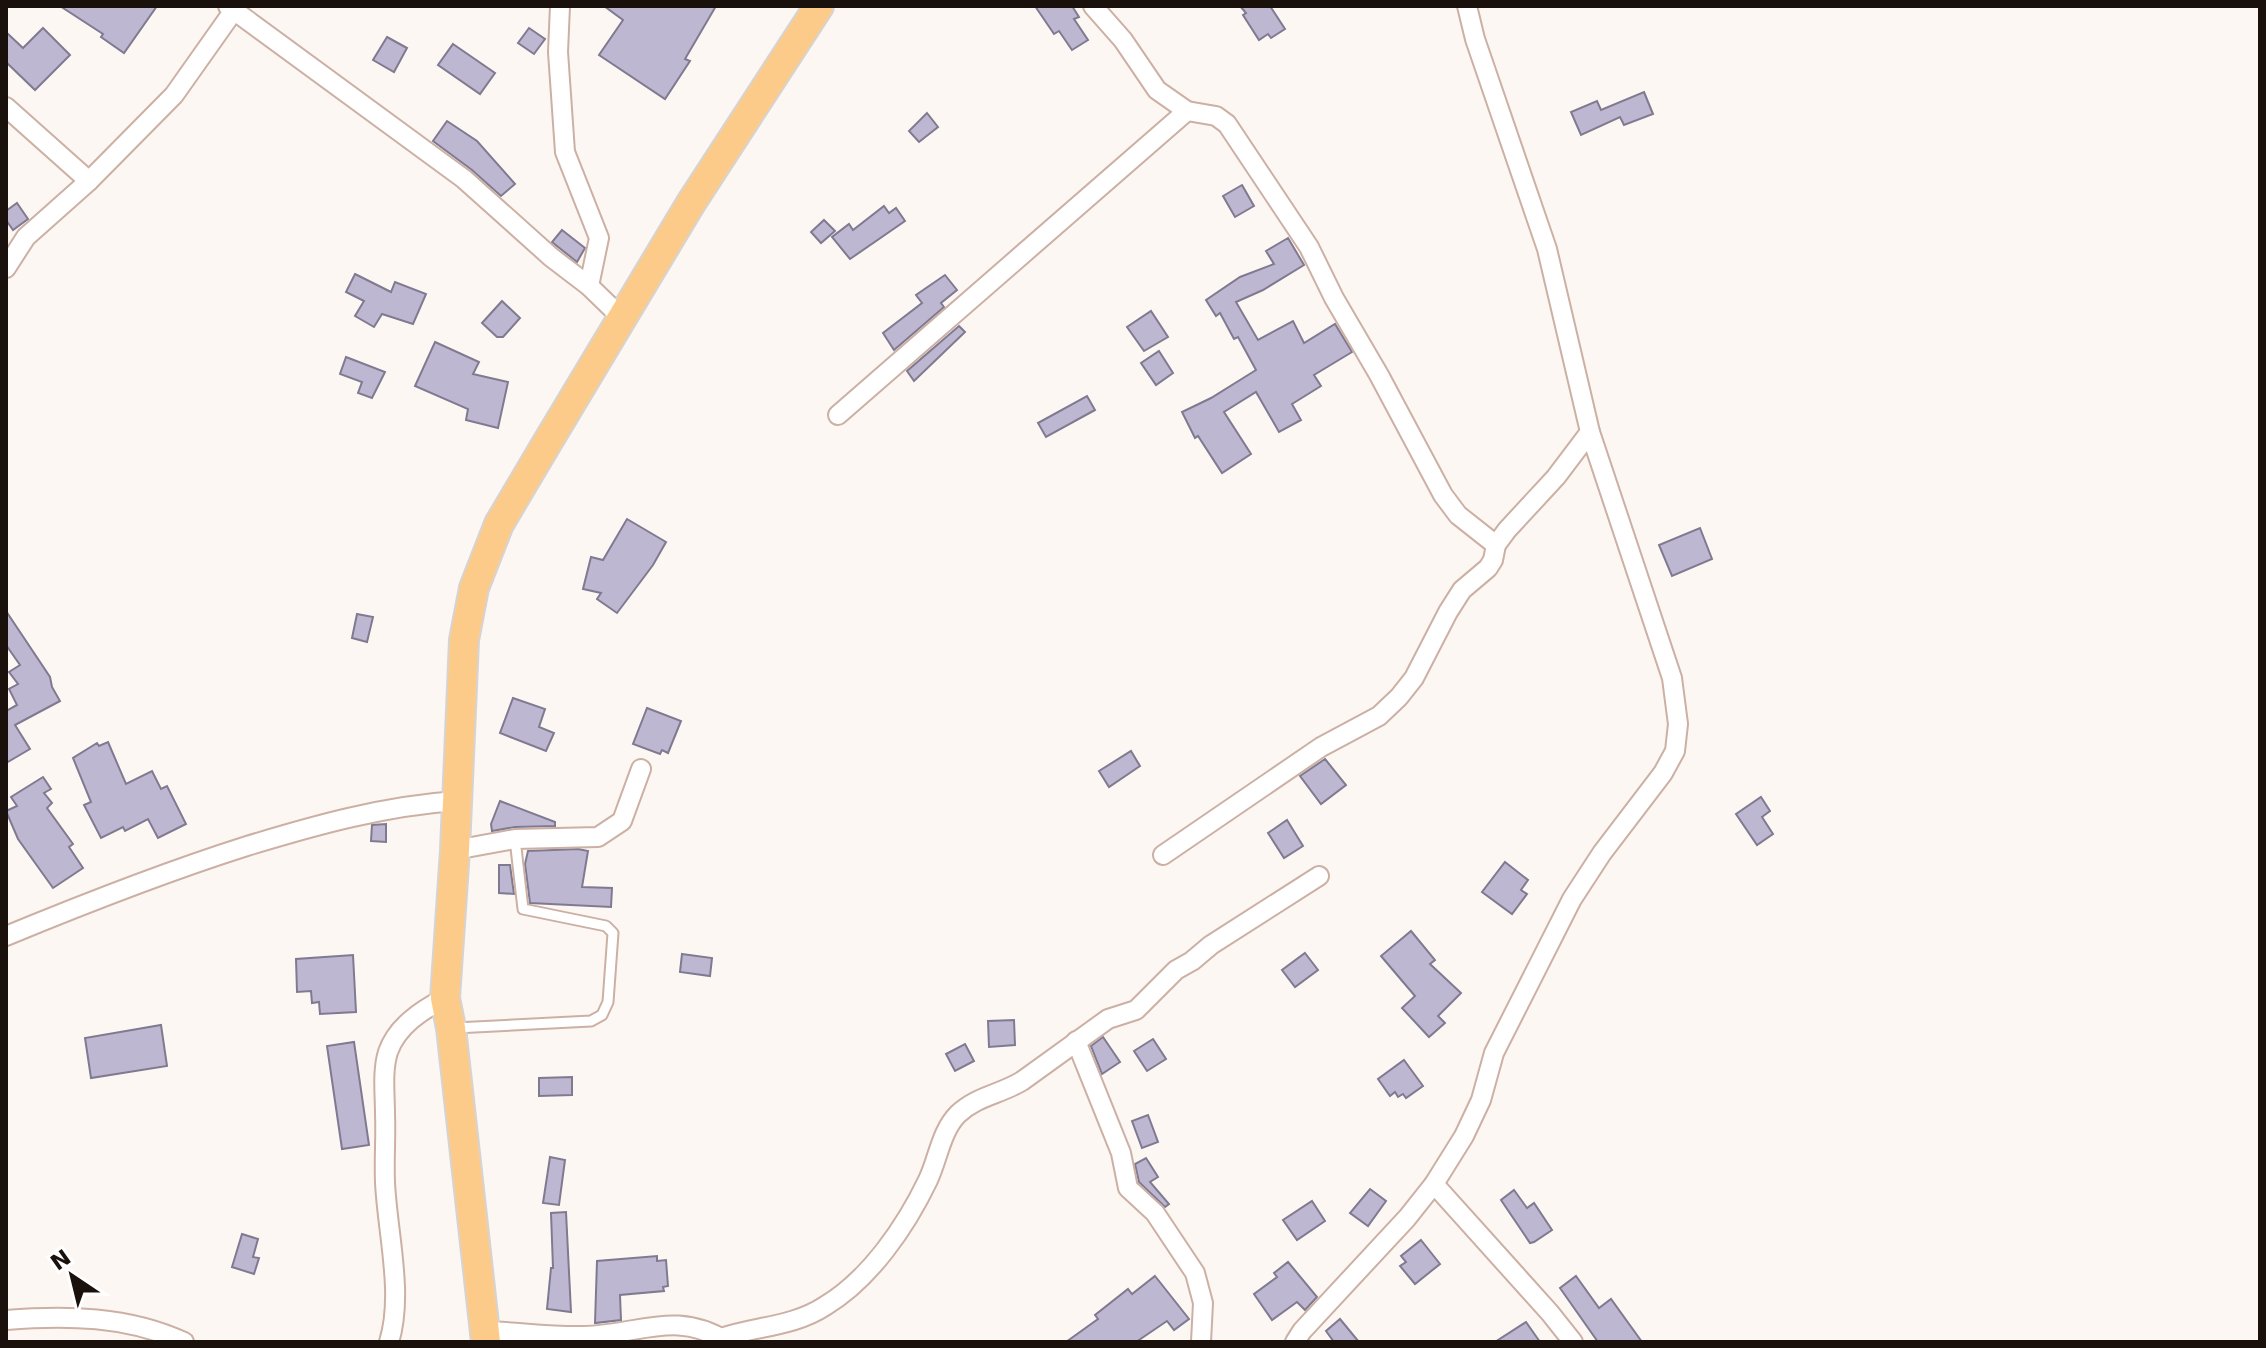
<svg xmlns="http://www.w3.org/2000/svg" width="2266" height="1348" font-family="'DejaVu Sans',sans-serif">
<rect width="100%" height="100%" fill="#fdf7f4"/>
<g fill="#bdb7d1" stroke="#807a91" stroke-width="2">
<polygon points="60,6 157,6 124,53 101,37 103,34"/>
<polygon points="604,6 716,6 685,59 690,61 665,99 599,55 623,20"/>
<polygon points="1035,6 1072,6 1079,17 1074,19 1088,40 1072,50 1059,31 1054,34"/>
<polygon points="1240,6 1270,6 1285,29 1271,38 1268,34 1259,40 1243,15 1246,13"/>
<polygon points="43,28 70,55 35,90 6,62 6,32 23,48"/>
<polygon points="529,28 545,39 534,54 518,43"/>
<polygon points="387,37 407,48 394,72 373,60"/>
<polygon points="453,44 495,73 480,94 438,65"/>
<polygon points="1644,92 1653,114 1624,125 1620,117 1581,135 1571,112 1597,101 1601,110"/>
<polygon points="927,113 938,127 919,142 909,131"/>
<polygon points="447,121 477,141 515,184 501,196 472,170 433,141"/>
<polygon points="1242,185 1254,206 1235,217 1223,196"/>
<polygon points="17,203 28,219 13,230 6,220 6,211"/>
<polygon points="884,206 889,213 896,208 905,221 850,259 832,237 849,224 853,230"/>
<polygon points="824,220 835,231 821,243 811,232"/>
<polygon points="562,230 585,248 577,262 552,242"/>
<polygon points="1288,238 1304,265 1263,290 1236,302 1258,340 1293,321 1304,343 1335,324 1352,352 1314,375 1321,386 1292,404 1301,420 1279,432 1256,392 1224,412 1251,454 1222,473 1198,436 1195,438 1182,412 1211,398 1256,370 1238,337 1234,339 1220,313 1216,316 1206,300 1240,277 1274,264 1266,251"/>
<polygon points="355,274 391,292 395,282 426,294 413,324 382,314 374,327 355,316 364,301 346,292"/>
<polygon points="945,275 957,290 941,303 944,307 894,350 883,333 922,303 916,295"/>
<polygon points="502,301 520,318 503,337 497,337 482,323"/>
<polygon points="1151,311 1168,337 1144,351 1127,327"/>
<polygon points="959,326 965,332 914,381 907,371"/>
<polygon points="435,342 479,362 473,374 508,382 498,428 466,420 468,409 415,386"/>
<polygon points="1159,351 1173,373 1156,385 1141,363"/>
<polygon points="346,357 385,372 372,398 358,393 362,382 340,374"/>
<polygon points="1087,396 1095,410 1046,437 1038,423"/>
<polygon points="627,519 666,542 653,565 617,613 597,599 601,593 583,589 591,557 603,560"/>
<polygon points="1700,528 1712,559 1672,576 1659,545"/>
<polygon points="6,611 50,677 52,687 60,701 15,725 30,749 6,763 6,711 17,705 9,689 18,684 9,672 20,665 6,645"/>
<polygon points="357,614 373,617 367,642 352,638"/>
<polygon points="513,698 545,709 539,727 554,733 546,751 500,733"/>
<polygon points="647,708 681,721 668,753 662,750 660,754 633,744"/>
<polygon points="108,742 126,784 152,771 161,789 167,786 186,824 158,838 148,819 125,831 123,827 101,838 84,805 91,802 73,758 97,743 99,746"/>
<polygon points="1131,751 1140,766 1109,787 1099,771"/>
<polygon points="1325,759 1346,785 1321,804 1300,776"/>
<polygon points="43,777 51,789 44,793 52,803 47,808 73,844 69,847 83,868 53,888 18,839 6,811 17,806 11,797"/>
<polygon points="1761,797 1770,811 1762,817 1773,834 1757,845 1736,814"/>
<polygon points="500,801 555,822 555,826 515,827 492,831 491,824"/>
<polygon points="1287,820 1303,846 1284,858 1268,833"/>
<polygon points="386,824 386,842 371,841 372,825"/>
<polygon points="578,849 588,851 582,887 612,888 611,907 530,903 525,864 528,851"/>
<polygon points="1505,862 1528,880 1521,890 1527,894 1512,914 1482,892"/>
<polygon points="499,865 510,865 514,894 499,893"/>
<polygon points="1411,931 1435,960 1430,964 1461,993 1438,1016 1445,1023 1429,1037 1402,1008 1415,996 1381,956"/>
<polygon points="1305,953 1318,970 1295,987 1282,970"/>
<polygon points="682,954 712,958 710,976 680,972"/>
<polygon points="353,955 356,1012 320,1014 319,1002 312,1003 311,991 297,992 296,959"/>
<polygon points="1014,1020 1015,1045 989,1047 988,1021"/>
<polygon points="161,1025 167,1066 91,1078 85,1038"/>
<polygon points="1103,1037 1120,1062 1102,1074 1091,1046"/>
<polygon points="1153,1039 1166,1059 1147,1071 1134,1051"/>
<polygon points="354,1042 369,1145 342,1149 327,1046"/>
<polygon points="965,1044 974,1061 955,1071 946,1054"/>
<polygon points="1404,1060 1423,1086 1406,1098 1403,1094 1398,1097 1395,1092 1390,1096 1378,1079"/>
<polygon points="572,1077 572,1095 539,1096 539,1078"/>
<polygon points="1148,1115 1158,1142 1142,1148 1132,1121"/>
<polygon points="550,1157 565,1160 559,1205 543,1203"/>
<polygon points="1146,1158 1158,1177 1150,1182 1169,1204 1165,1207 1139,1182 1135,1164"/>
<polygon points="1370,1189 1386,1201 1368,1226 1350,1213"/>
<polygon points="1514,1190 1527,1208 1534,1203 1552,1230 1534,1242 1530,1243 1501,1200"/>
<polygon points="1312,1201 1325,1221 1297,1240 1283,1220"/>
<polygon points="566,1212 571,1312 547,1309 551,1268 553,1268 551,1213"/>
<polygon points="242,1234 258,1239 253,1257 259,1258 254,1274 232,1267"/>
<polygon points="1421,1240 1440,1264 1415,1284 1400,1266 1406,1262 1401,1256"/>
<polygon points="657,1256 657,1261 666,1260 668,1286 663,1287 664,1291 620,1295 621,1320 595,1323 597,1261"/>
<polygon points="1288,1262 1317,1297 1305,1310 1297,1302 1272,1320 1254,1294 1277,1277 1274,1273"/>
<polygon points="1155,1276 1189,1319 1174,1330 1167,1321 1136,1342 1066,1342 1098,1319 1095,1315 1128,1289 1132,1294"/>
<polygon points="1576,1276 1599,1308 1611,1299 1642,1342 1598,1342 1560,1288"/>
<polygon points="1340,1319 1359,1342 1334,1342 1326,1331"/>
<polygon points="1526,1322 1540,1342 1495,1342"/>
</g>
<g fill="none" stroke-linecap="round" stroke-linejoin="round">
<g stroke="#ccb0a4" stroke-width="13">
<polyline id="lane" points="455,1028 591,1021 602,1015 608,1002 613,933 606,926 523,909 515,839"/>
</g>
<g stroke="#ccb0a4" stroke-width="22">
<g id="street">
<polyline points="228,6 464,179 551,257 589,286 622,318"/>
<polyline points="560,6 558,52 565,152 599,238 589,286"/>
<polyline points="1093,6 1123,40 1157,90 1187,111 1216,116 1227,124 1309,247 1334,298 1379,375 1443,495 1458,515 1496,545"/>
<polyline points="6,107 89,181"/>
<polyline points="6,268 26,237 89,181 174,95 237,6"/>
<polyline points="838,415 1187,111"/>
<polyline points="455,850 515,839 598,837 622,821 641,769"/>
<polyline points="1163,855 1321,747 1379,716 1399,697 1414,678 1448,612 1462,590 1488,568 1493,560 1496,545 1507,530 1556,477 1590,432"/>
<path d="M6,936C86,903 165,872 247,846C316,825 384,806 456,801"/>
<polyline points="1076,1041 1121,1153 1128,1188 1155,1213 1195,1273 1203,1303 1201,1342"/>
<polyline points="1434,1184 1550,1313 1573,1342"/>
<path d="M6,1320C66,1315 128,1316 184,1342"/>
<path d="M485,1331C518,1332 551,1337 584,1336C640,1335 675,1309 728,1342"/>
<path d="M721,1338C756,1326 793,1327 825,1306C870,1279 906,1226 928,1180C938,1159 941,1131 958,1114C977,1096 1001,1094 1022,1081L1108,1019L1136,1010L1176,970L1192,961L1211,945L1319,876"/>
<path d="M389,1342C404,1294 387,1231 385,1182C384,1159 386,1136 385,1114C385,1094 382,1071 388,1052C397,1026 422,1010 445,998"/>
<polyline points="1295,1342 1302,1331 1407,1218 1434,1184 1464,1136 1481,1100 1494,1053 1572,899 1602,853 1663,773 1675,751 1678,724 1672,678 1590,432 1547,249 1475,39 1467,6"/>
</g>
</g>
<g stroke="#d6d4d3" stroke-width="32">
<polyline id="primary" points="486,1342 451,1028 445,998 455,850 464,640 474,588 499,524 544,448 691,203 819,6"/>
</g>
<use href="#lane" stroke="#fff" stroke-width="9"/>
<use href="#street" stroke="#fff" stroke-width="18"/>
<use href="#primary" stroke="#fdcb89" stroke-width="28"/>
</g>
<rect width="2266" height="1348" fill="none" stroke="#1a110d" stroke-width="16"/>
<g transform="translate(72 1276) rotate(325)" stroke="#ffffff" stroke-width="6" paint-order="stroke">
<path d="M0-6L14 30L0 20L-14 30Z" fill="#1a110d"/>
<text y="-12" font-size="22" font-weight="bold" text-anchor="middle" fill="#1a110d">N</text>
</g>
</svg>
